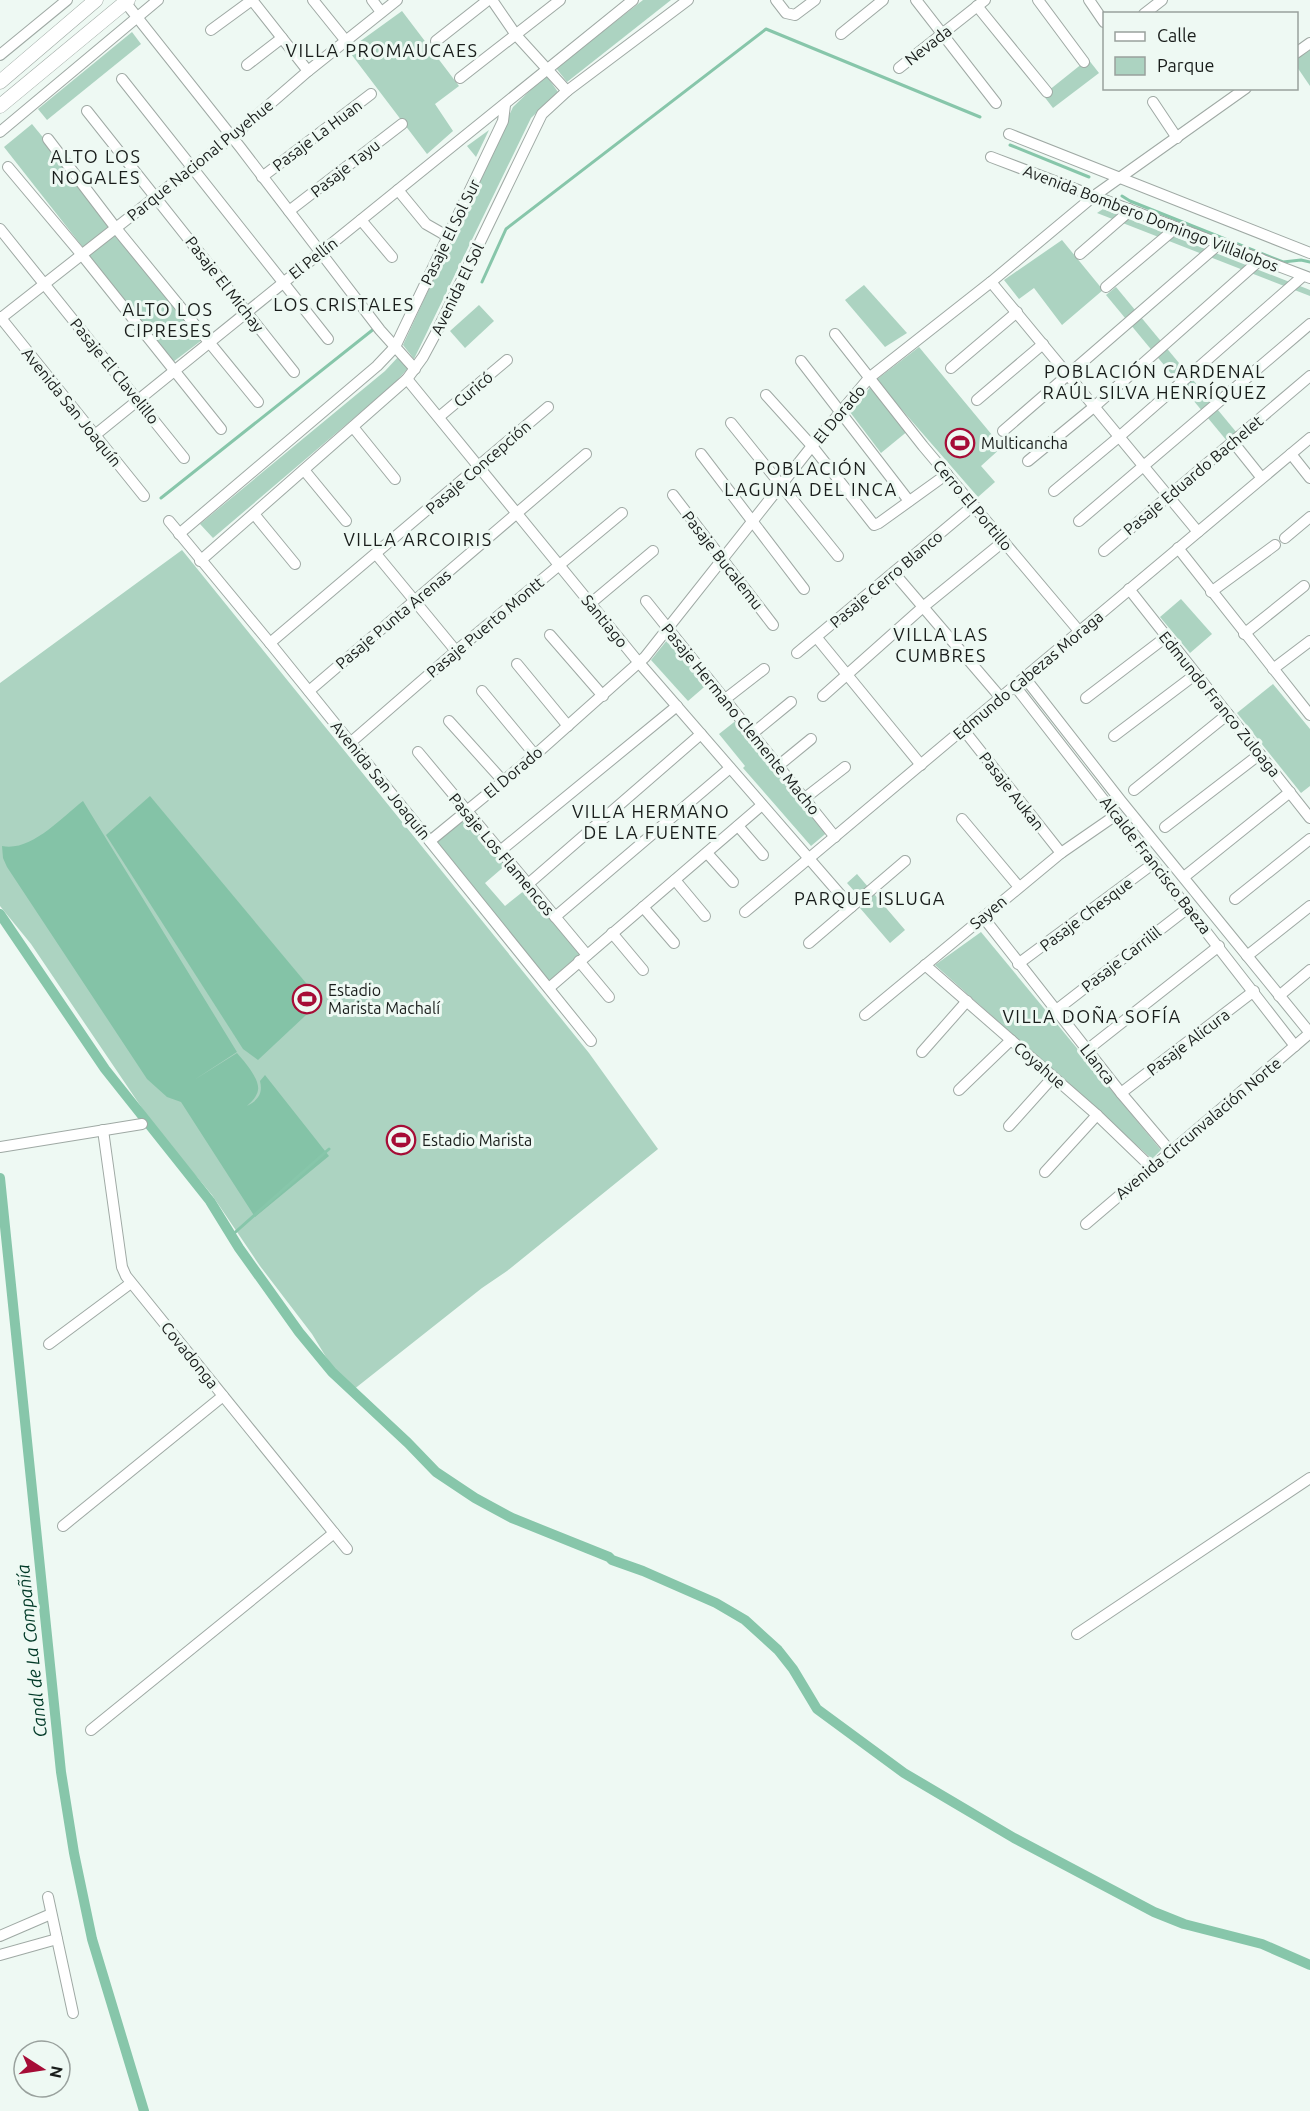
<svg xmlns="http://www.w3.org/2000/svg" width="1310" height="2111" font-family="Ubuntu,sans-serif">
<rect width="100%" height="100%" fill="#eef9f3"/>
<g fill="#acd3c1">
<polygon points="643,0 671,0 567,82 556,68"/>
<polygon points="402,11 459,86 435,104 453,131 427,154 348,50"/>
<polygon points="132,32 141,44 47,120 38,109"/>
<polygon points="1310,47 1310,86 1297,67 1296,57"/>
<polygon points="1088,59 1099,73 1053,108 1043,95"/>
<polygon points="546,75 558,92 531,118 414,359 403,345 513,107"/>
<polygon points="32,124 206,337 173,362 4,147"/>
<polygon points="489,130 476,157 467,146"/>
<polygon points="1103,209 1310,290 1310,296 1097,213"/>
<polygon points="1062,240 1103,290 1062,325 1034,288 1019,299 1004,280"/>
<polygon points="864,285 907,333 885,347 845,300"/>
<polygon points="1116,287 1237,433 1227,441 1106,295"/>
<polygon points="479,305 494,321 465,348 450,331"/>
<polygon points="919,347 1002,447 981,466 995,482 978,497 876,380"/>
<polygon points="399,356 409,367 395,383 213,538 200,524 385,371"/>
<polygon points="872,385 909,430 881,453 850,412"/>
<polygon points="182,550 589,1053 658,1149 507,1271 482,1288 353,1390 334,1370 312,1334 260,1266 212,1195 197,1177 163,1143 144,1111 31,944 0,906 0,683"/>
<polygon points="1181,599 1212,634 1190,653 1160,617"/>
<polygon points="672,634 710,682 688,701 651,660"/>
<polygon points="1273,684 1310,729 1310,786 1301,793 1237,713"/>
<polygon points="738,719 830,830 811,846 743,768 745,766 719,734"/>
<polygon points="466,816 507,864 485,883 505,906 525,890 580,954 547,983 435,842"/>
<polygon points="857,874 905,930 890,943 860,908 865,903 847,883"/>
<polygon points="981,932 1161,1150 1152,1159 935,965"/>
</g>
<g fill="#84c3a7">
<polygon points="150,796 321,1001 258,1060 243,1049 106,835"/>
<path d="M83,801L237,1052L194,1080L237,1053C244,1061 260,1079 258,1090C257,1097 251,1102 247,1106C258,1100 263,1094 260,1081L265,1075L329,1156L255,1217L181,1102L167,1097L147,1079L7,867L3,858L2,846C31,852 61,818 83,801Z"/>
</g>
<g fill="none" stroke-linecap="round" stroke-linejoin="round">
<g stroke="#87c6aa" stroke-width="3">
<polyline points="1010,145 1089,177"/>
<polyline points="1122,196 1130,201 1283,262 1301,260 1310,262"/>
<polyline points="482,282 506,229 766,29 980,117"/>
<polyline points="161,498 375,328"/>
<polyline points="231,1236 329,1149"/>
</g>
<g stroke="#87c6aa" stroke-width="10">
<polyline points="0,914 105,1069 210,1201 239,1248 299,1332 332,1372 408,1443 436,1472 475,1498 512,1518 609,1557 612,1560 643,1571 716,1603 745,1620 778,1650 793,1669 817,1709 904,1773 1014,1838 1154,1912 1184,1924 1262,1944 1310,1965"/>
<polyline points="0,1178 61,1772 74,1853 92,1939 144,2111"/>
</g>
<g stroke="#9fa9a4" stroke-width="12">
<g id="minor">
<polyline points="252,0 308,71"/>
<polyline points="313,0 346,41"/>
<polyline points="372,0 381,12"/>
<polyline points="492,0 516,35 567,91"/>
<polyline points="776,0 786,13 795,15 815,0"/>
<polyline points="916,0 996,103"/>
<polyline points="1038,0 1084,62"/>
<polyline points="1089,0 1104,22"/>
<polyline points="125,2 240,147 380,330 415,369"/>
<polyline points="977,6 1047,92"/>
<polyline points="1144,14 1162,0"/>
<polyline points="211,30 252,0"/>
<polyline points="841,34 883,0"/>
<polyline points="436,41 488,0"/>
<polyline points="1296,53 1310,43"/>
<polyline points="0,55 67,0"/>
<polyline points="247,65 282,38"/>
<polyline points="899,68 985,0"/>
<polyline points="460,78 560,0"/>
<polyline points="122,79 328,339"/>
<polyline points="1153,102 1177,138"/>
<polyline points="87,111 294,372"/>
<polyline points="0,132 158,0"/>
<polyline points="1009,134 1310,253"/>
<polyline points="48,139 115,227 258,402"/>
<polyline points="991,157 1310,278"/>
<polyline points="8,167 82,255 221,429"/>
<polyline points="262,177 371,94"/>
<polyline points="398,190 426,224 447,236"/>
<polyline points="289,211 402,124"/>
<polyline points="361,220 392,257"/>
<polyline points="0,229 184,458"/>
<polyline points="1080,254 1125,215 1129,209"/>
<polyline points="991,282 1198,532"/>
<polyline points="1106,287 1170,233 1174,227"/>
<polyline points="0,317 144,496"/>
<polyline points="1,318 232,137 308,71 397,0"/>
<polyline points="835,334 923,446 1079,631"/>
<polyline points="801,361 909,501"/>
<polyline points="951,368 1017,312"/>
<polyline points="407,379 635,658 851,907"/>
<polyline points="766,395 812,446 874,525 879,523 947,474"/>
<polyline points="977,400 1043,344"/>
<polyline points="439,417 507,360"/>
<polyline points="731,423 838,556"/>
<polyline points="353,427 395,479"/>
<polyline points="1003,431 1219,244"/>
<polyline points="95,435 633,0"/>
<polyline points="1233,442 1261,477"/>
<polyline points="701,454 804,589"/>
<polyline points="1291,454 1310,478"/>
<polyline points="1028,461 1095,406 1261,259"/>
<polyline points="304,470 346,521"/>
<polyline points="1054,491 1120,436 1303,276"/>
<polyline points="673,495 773,625"/>
<polyline points="254,514 295,564"/>
<polyline points="169,521 270,643 591,1041"/>
<polyline points="1079,521 1310,324"/>
<polyline points="179,534 377,366 395,347 503,121 505,105"/>
<polyline points="1285,538 1310,517"/>
<polyline points="1178,548 1310,715"/>
<polyline points="1104,551 1310,376"/>
<polyline points="376,554 456,651"/>
<polyline points="200,561 407,379 423,357 437,331 542,114 567,91 688,0"/>
<polyline points="894,573 1001,698"/>
<polyline points="1129,589 1310,818"/>
<polyline points="1211,592 1275,545"/>
<polyline points="646,601 835,837"/>
<polyline points="591,603 653,551"/>
<polyline points="1244,634 1304,586"/>
<polyline points="550,635 603,696"/>
<polyline points="817,638 921,765"/>
<polyline points="270,643 548,407"/>
<polyline points="797,653 974,505"/>
<polyline points="517,664 568,726"/>
<polyline points="1273,669 1310,641"/>
<polyline points="1025,678 1121,801 1310,1033"/>
<polyline points="1015,686 1295,1046"/>
<polyline points="309,691 586,454"/>
<polyline points="482,691 535,755"/>
<polyline points="823,696 923,607 1004,541"/>
<polyline points="1086,698 1166,637"/>
<polyline points="724,700 764,669"/>
<polyline points="449,721 503,781"/>
<polyline points="963,729 1061,853"/>
<polyline points="752,734 791,702"/>
<polyline points="1114,736 1196,674"/>
<polyline points="350,743 456,651 622,513"/>
<polyline points="418,752 587,955"/>
<polyline points="778,766 811,739"/>
<polyline points="1134,790 1228,714"/>
<polyline points="805,798 845,767"/>
<polyline points="962,819 1019,887"/>
<polyline points="738,826 763,855"/>
<polyline points="1165,827 1260,754"/>
<polyline points="430,841 535,755 645,657 812,446 869,378 991,282 1094,196 1246,88"/>
<polyline points="500,851 677,706"/>
<polyline points="707,853 733,882"/>
<polyline points="1184,877 1290,792"/>
<polyline points="675,880 705,916"/>
<polyline points="527,885 701,734"/>
<polyline points="1235,899 1310,839"/>
<polyline points="643,907 674,943"/>
<polyline points="745,912 1310,438"/>
<polyline points="555,917 730,768"/>
<polyline points="983,917 1121,1093 1171,1152"/>
<polyline points="612,933 643,970"/>
<polyline points="809,943 905,861"/>
<polyline points="1247,956 1310,906"/>
<polyline points="579,961 609,997"/>
<polyline points="1018,964 1154,863"/>
<polyline points="925,965 1097,1115 1152,1168"/>
<polyline points="549,988 762,805"/>
<polyline points="1279,996 1310,970"/>
<polyline points="1055,1011 1188,908"/>
<polyline points="865,1015 1061,853 1116,815"/>
<polyline points="1087,1050 1219,946"/>
<polyline points="922,1052 967,1001"/>
<polyline points="959,1090 1011,1040"/>
<polyline points="1121,1093 1254,991"/>
<polyline points="1009,1126 1053,1077"/>
<polyline points="103,1130 122,1267 126,1276 347,1549"/>
<polyline points="0,1147 142,1124"/>
<polyline points="1045,1172 1097,1115"/>
<polyline points="1086,1224 1310,1033"/>
<polyline points="49,1344 131,1283"/>
<polyline points="63,1526 223,1396"/>
<polyline points="1077,1634 1310,1478"/>
<polyline points="91,1730 334,1533"/>
<polyline points="48,1897 73,2013"/>
<polyline points="0,1936 51,1914"/>
<polyline points="0,1955 57,1939"/>
</g>
</g>
<g stroke="#9fa9a4" stroke-width="15">
<g id="major">
<polyline points="0,82 96,0"/>
<polyline points="0,106 128,0"/>
</g>
</g>
<use href="#minor" stroke="#fff" stroke-width="10"/>
<use href="#major" stroke="#fff" stroke-width="14"/>
</g>
<defs>
<g id="stadium-ring" transform="scale(1.5)"><circle r="9.5" fill="#eef9f3" stroke="#a60c36" stroke-width="1.5"/><path d="M0-5a6.5 5 0 1 0 0 10a6.5 5 0 1 0 0-10ZM-3.5-1.8h7v3.6h-7Z" fill="#a60c36"/></g>
</defs>
<g fill-rule="evenodd">
<use href="#stadium-ring" x="960" y="443"/>
<use href="#stadium-ring" x="307" y="999"/>
<use href="#stadium-ring" x="401" y="1140"/>
</g>
<g text-anchor="middle" stroke-width="6" stroke-linejoin="round" paint-order="stroke">
<g font-size="16" fill="#191d1b" stroke="#eef9f3">
<text transform="translate(928 45) rotate(-38)" y="6">Nevada</text>
<text transform="translate(317 135) rotate(-37)" y="6">Pasaje La Huan</text>
<text transform="translate(200 160) rotate(-39)" y="6">Parque Nacional Puyehue</text>
<text transform="translate(345 168) rotate(-38)" y="6">Pasaje Tayu</text>
<text transform="translate(1151 218) rotate(21)" y="6">Avenida Bombero Domingo Villalobos</text>
<text transform="translate(450 232) rotate(-64)" y="6">Pasaje El Sol Sur</text>
<text transform="translate(313 258) rotate(-38)" y="6">El Pellín</text>
<text transform="translate(225 284) rotate(52)" y="6">Pasaje El Michay</text>
<text transform="translate(457 289) rotate(-64)" y="6">Avenida El Sol</text>
<text transform="translate(115 371) rotate(51)" y="6">Pasaje El Clavelillo</text>
<text transform="translate(473 389) rotate(-40)" y="6">Curicó</text>
<text transform="translate(72 407) rotate(51)" y="6">Avenida San Joaquín</text>
<text transform="translate(839 414) rotate(-50)" y="6">El Dorado</text>
<text transform="translate(478 467) rotate(-41)" y="6">Pasaje Concepción</text>
<text transform="translate(1193 475) rotate(-40)" y="6">Pasaje Eduardo Bachelet</text>
<text transform="translate(973 505) rotate(50)" y="6">Cerro El Portillo</text>
<text transform="translate(723 560) rotate(52)" y="6">Pasaje Bucalemu</text>
<text transform="translate(886 579) rotate(-40)" y="6">Pasaje Cerro Blanco</text>
<text transform="translate(393 619) rotate(-40)" y="6">Pasaje Punta Arenas</text>
<text transform="translate(605 621) rotate(51)" y="6">Santiago</text>
<text transform="translate(485 627) rotate(-40)" y="6">Pasaje Puerto Montt</text>
<text transform="translate(1028 675) rotate(-40)" y="6">Edmundo Cabezas Moraga</text>
<text transform="translate(1220 704) rotate(51)" y="6">Edmundo Franco Zuloaga</text>
<text transform="translate(741 719) rotate(51)" y="6">Pasaje Hermano Clemente Macho</text>
<text transform="translate(513 772) rotate(-40)" y="6">El Dorado</text>
<text transform="translate(381 780) rotate(51)" y="6">Avenida San Joaquín</text>
<text transform="translate(1012 791) rotate(52)" y="6">Pasaje Aukan</text>
<text transform="translate(502 854) rotate(50)" y="6">Pasaje Los Flamencos</text>
<text transform="translate(1156 865) rotate(52)" y="6">Alcalde Francisco Baeza</text>
<text transform="translate(988 912) rotate(-40)" y="6">Sayen</text>
<text transform="translate(1086 914) rotate(-37)" y="6">Pasaje Chesque</text>
<text transform="translate(1121 959) rotate(-38)" y="6">Pasaje Carrilil</text>
<text transform="translate(1188 1042) rotate(-37)" y="6">Pasaje Alicura</text>
<text transform="translate(1098 1064) rotate(52)" y="6">Llanca</text>
<text transform="translate(1040 1065) rotate(41)" y="6">Coyahue</text>
<text transform="translate(1198 1128) rotate(-40)" y="6">Avenida Circunvalación Norte</text>
<text transform="translate(190 1355) rotate(51)" y="6">Covadonga</text>
</g>
<g font-size="16" fill="#191d1b" stroke="#eef9f3" text-anchor="start">
<text x="981" y="449">Multicancha</text>
<text x="328" y="996">Estadio<tspan x="328" dy="18">Marista Machalí</tspan></text>
<text x="422" y="1146">Estadio Marista</text>
</g>
<g font-size="18" letter-spacing="1.5" fill="#191d1b" stroke="#eef9f3">
<text x="382" y="57">VILLA PROMAUCAES</text>
<text x="96" y="163">ALTO LOS<tspan x="96" dy="21">NOGALES</tspan></text>
<text x="344" y="311">LOS CRISTALES</text>
<text x="168" y="316">ALTO LOS<tspan x="168" dy="21">CIPRESES</tspan></text>
<text x="1155" y="378">POBLACIÓN CARDENAL<tspan x="1155" dy="21">RAÚL SILVA HENRÍQUEZ</tspan></text>
<text x="811" y="475">POBLACIÓN<tspan x="811" dy="21">LAGUNA DEL INCA</tspan></text>
<text x="418" y="546">VILLA ARCOIRIS</text>
<text x="941" y="641">VILLA LAS<tspan x="941" dy="21">CUMBRES</tspan></text>
<text x="651" y="818">VILLA HERMANO<tspan x="651" dy="21">DE LA FUENTE</tspan></text>
<text x="870" y="905">PARQUE ISLUGA</text>
<text x="1092" y="1023">VILLA DOÑA SOFÍA</text>
</g>
<g font-size="18" font-style="italic" fill="#023a28" stroke="#eef9f3">
<text transform="translate(32 1651) rotate(-96)" y="6">Canal de La Compañía</text>
</g>
</g>
<rect x="1103" y="12" width="195" height="78" fill="#eef9f3" stroke="#99a19d" stroke-width="1.5"/>
<rect x="1115" y="32" width="30" height="9" fill="#ffffff" stroke="#99a19d" stroke-width="1.5"/>
<text x="1157" y="42" font-size="18" fill="#191d1b">Calle</text>
<rect x="1115" y="57" width="30" height="18" fill="#acd3c1" stroke="#99a19d" stroke-width="1.5"/>
<text x="1157" y="72" font-size="18" fill="#191d1b">Parque</text>
<g transform="translate(42 2069) rotate(102)"><circle r="28" fill="#eef9f3" stroke="#99a19d" stroke-width="1.5"/>
<path d="M0-4.5L10 22L0 15L-10 22Z" fill="#a60c36"/>
<text y="-9" font-size="16" font-weight="bold" text-anchor="middle" fill="#191d1b">N</text>
</g>
</svg>
